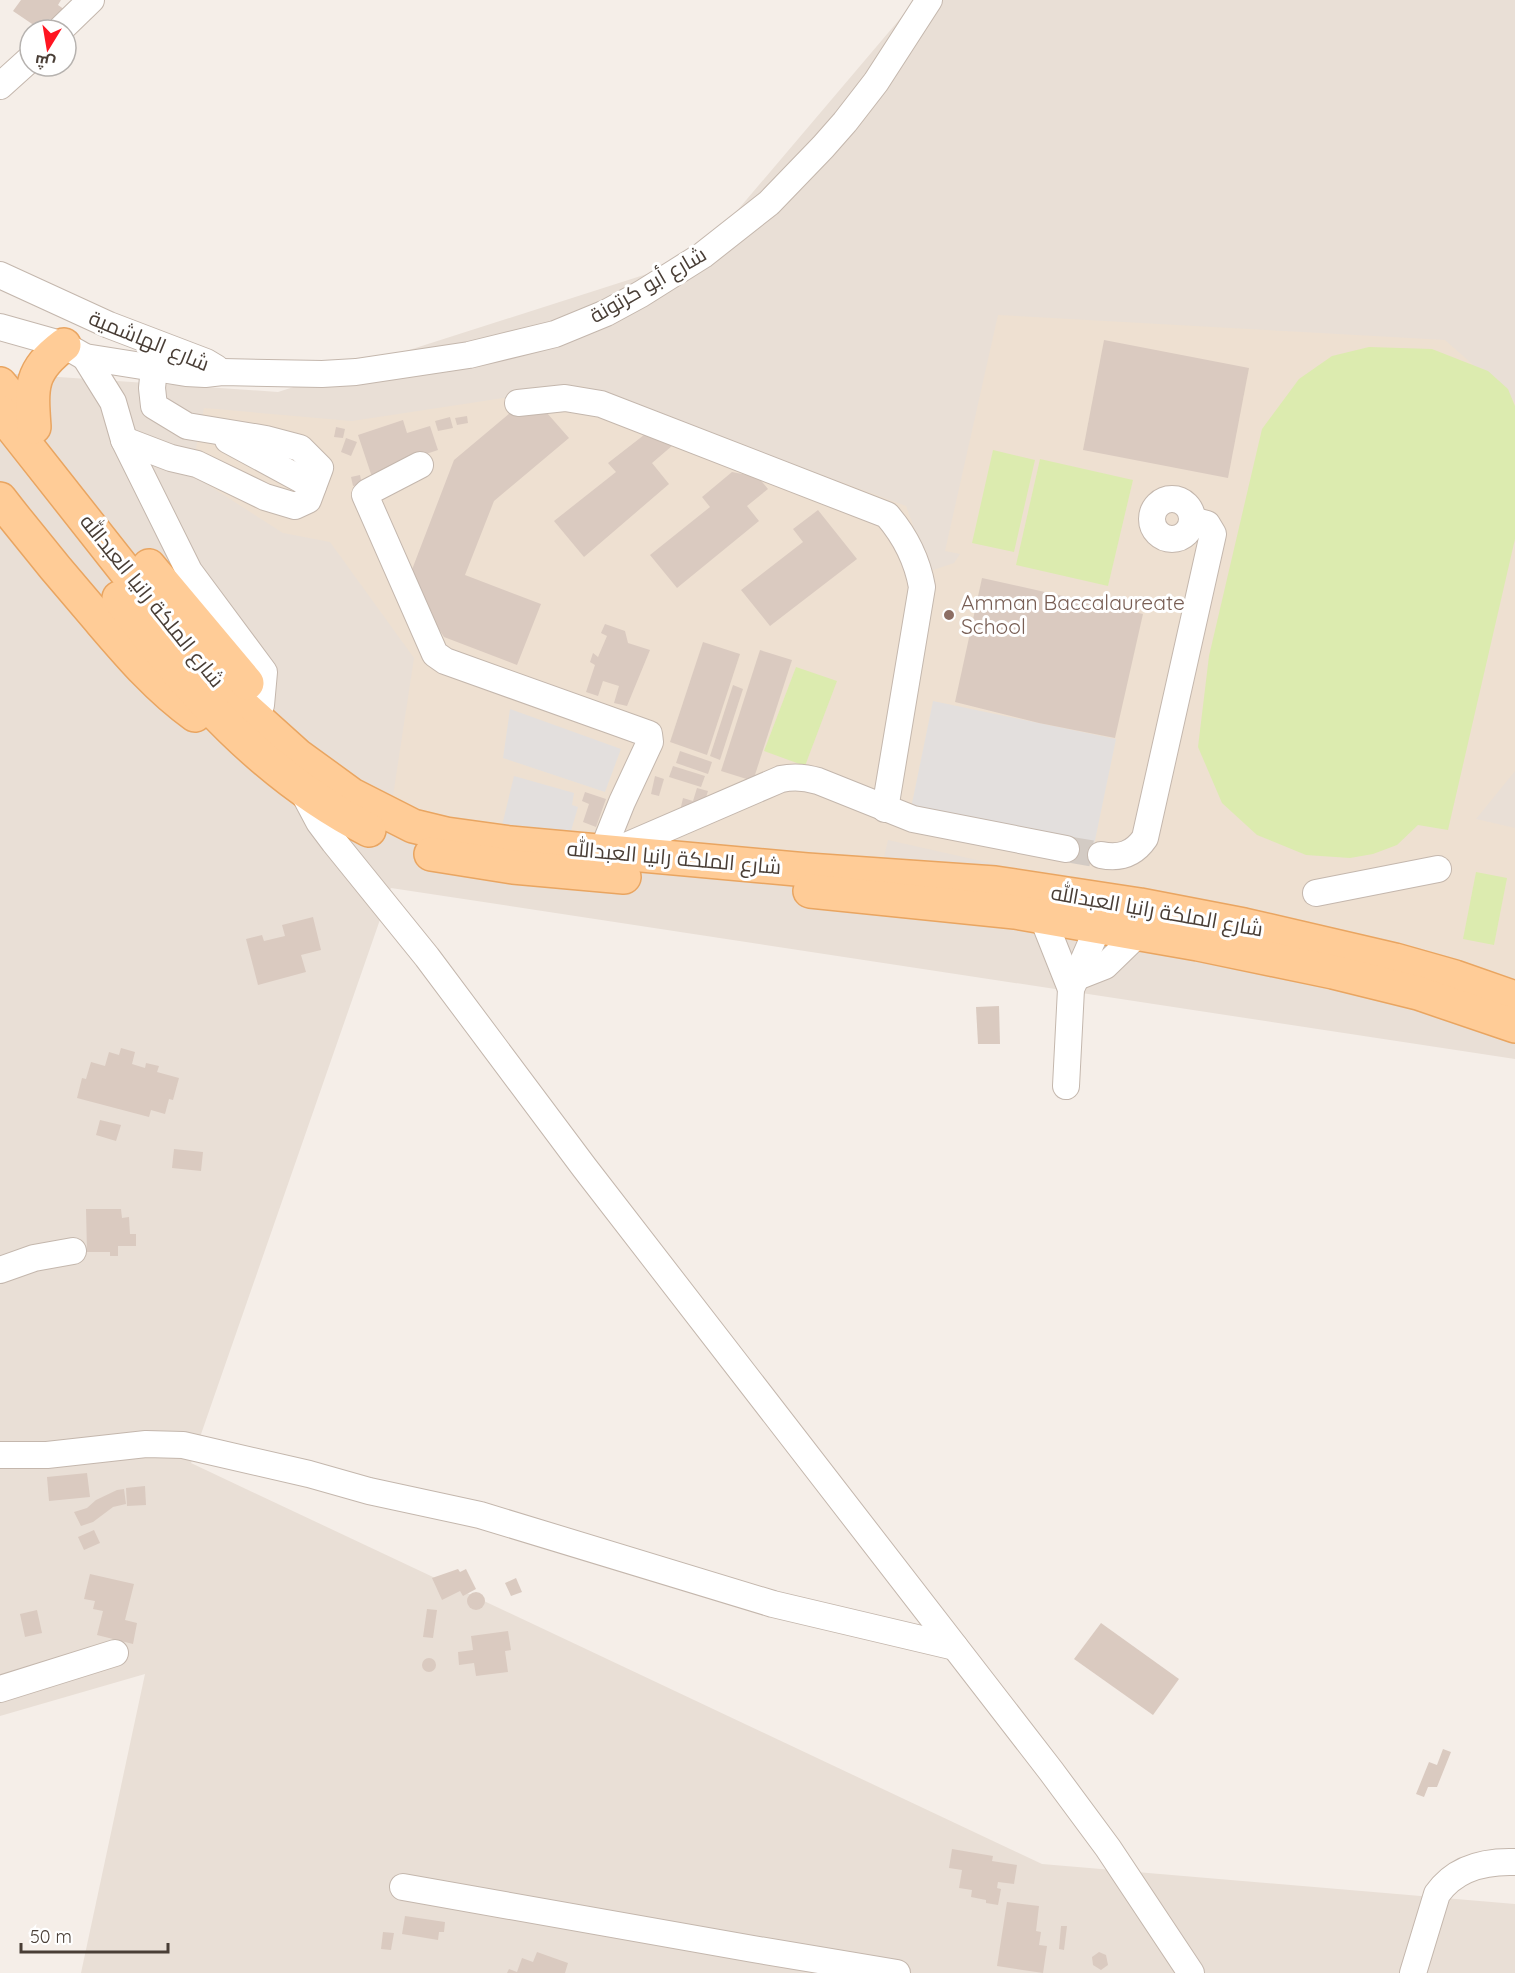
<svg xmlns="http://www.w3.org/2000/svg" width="1515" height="1973" font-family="Quicksand,Cairo,sans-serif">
<rect width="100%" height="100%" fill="#f5eee8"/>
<polygon fill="#e9dfd6" points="916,0 1515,0 1515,1059 391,888 191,1463 1042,1864 1515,1904 1515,1973 81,1973 145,1674 0,1716 0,373 278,392 697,258"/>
<polygon fill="#eee0d1" points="998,315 1445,340 1515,402 1515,771 1476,819 1515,828 1515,981 888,840 881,870 419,829 391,809 414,658 330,542 283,533 191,474 204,408 352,421 582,386 906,506 930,571 954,563 960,554 945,551"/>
<g fill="#dcebaf">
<polygon points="1369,347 1432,349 1488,371 1508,389 1515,406 1515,539 1448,830 1418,825 1397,845 1373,854 1350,858 1306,855 1257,835 1222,803 1198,747 1209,656 1262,429 1299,379 1332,356"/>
<polygon points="993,450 1035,460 1014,552 972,543"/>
<polygon points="1040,459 1133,480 1108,586 1016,565"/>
<polygon points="796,667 837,681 805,766 764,751"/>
<polygon points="1476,872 1507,878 1494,945 1463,939"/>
</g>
<g fill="#e3dfdd">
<polygon points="933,701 1116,739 1093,850 910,813"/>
<polygon points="510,709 621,749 605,792 503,758"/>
<polygon points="514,776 574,793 572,805 578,807 566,848 499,838"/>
</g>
<g fill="#dacac0">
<polygon points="21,0 61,0 58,5 68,12 59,26 50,19 41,30 13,11"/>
<polygon points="1104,340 1249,368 1228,478 1083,450"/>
<polygon points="510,413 547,413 569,438 494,501 465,575 541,604 517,665 444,637 408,580 454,460"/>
<polygon points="467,416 468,423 457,425 455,418"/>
<polygon points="450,417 453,428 438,431 435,421"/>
<polygon points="403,420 407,433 430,426 438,450 408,460 373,480 358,435"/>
<polygon points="336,427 345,429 343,438 334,437"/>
<polygon points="644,435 673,445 652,463 669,484 584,557 554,521 616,472 608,463"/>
<polygon points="346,438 357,442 351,456 341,452"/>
<polygon points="732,472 758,477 768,489 747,506 759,521 677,588 650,555 710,507 702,497"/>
<polygon points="360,475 362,484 353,486 351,477"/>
<polygon points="818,510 857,559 770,626 741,590 803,542 793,529"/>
<polygon points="982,578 1143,614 1115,738 1039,723 955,702"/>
<polygon points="605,624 625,631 628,643 650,650 627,706 614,703 619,686 603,681 598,696 586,692 595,665 590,662 593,653 598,657 607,636 601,633"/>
<polygon points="703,642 740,654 707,755 670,742"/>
<polygon points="760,650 792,660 753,781 721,771"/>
<polygon points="733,685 743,689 720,760 710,756"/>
<polygon points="680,751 712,762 708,774 676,763"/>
<polygon points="673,766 705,776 701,787 669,777"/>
<polygon points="655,776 664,779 659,796 651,794"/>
<polygon points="697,788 708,791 702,810 680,811 683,798 693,801"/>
<polygon points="585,792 606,799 596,827 583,822 589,804 582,801"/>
<polygon points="313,917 321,950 301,955 306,972 258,985 246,939 262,935 264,941 285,936 282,925"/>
<polygon points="999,1006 1000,1044 978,1044 976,1007"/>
<polygon points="121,1048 135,1052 132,1064 145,1068 146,1063 159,1066 157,1072 179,1078 173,1100 169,1099 165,1114 151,1110 149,1117 77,1098 82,1078 86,1079 91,1062 105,1066 109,1052 119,1055"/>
<polygon points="100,1120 121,1125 116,1141 96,1135"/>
<polygon points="174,1149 203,1152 201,1171 172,1168"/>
<polygon points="86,1209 121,1209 122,1218 129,1217 130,1234 136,1234 136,1246 118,1246 118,1256 110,1256 110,1252 87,1252"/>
<polygon points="87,1473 90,1497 49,1501 47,1477"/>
<polygon points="145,1486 146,1505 127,1506 126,1488"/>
<polygon points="124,1489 126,1504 113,1507 93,1522 81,1526 74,1512 87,1508 96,1500 117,1490"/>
<polygon points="94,1530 100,1543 84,1550 78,1537"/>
<polygon points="458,1569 460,1572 466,1569 476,1589 463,1596 460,1591 442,1600 432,1578"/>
<polygon points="90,1574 134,1584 125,1620 137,1623 133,1644 97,1635 103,1611 93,1609 95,1601 84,1599"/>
<polygon points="516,1578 522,1592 511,1596 505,1583"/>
<circle cx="476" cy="1601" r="9"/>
<polygon points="427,1609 437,1610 433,1638 423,1637"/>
<polygon points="37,1610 42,1633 25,1637 20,1614"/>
<polygon points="1101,1623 1179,1679 1153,1715 1074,1659"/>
<polygon points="508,1631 511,1650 505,1651 508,1672 476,1676 474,1663 459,1665 458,1652 473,1650 471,1636"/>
<circle cx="429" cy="1665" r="7"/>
<polygon points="1443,1749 1451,1752 1437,1787 1428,1787 1424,1797 1416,1794 1429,1762 1437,1765"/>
<polygon points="952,1849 993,1856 992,1861 1017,1865 1014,1884 998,1882 997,1888 1001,1889 998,1905 986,1903 986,1900 971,1897 972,1890 959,1888 962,1870 949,1868"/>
<polygon points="1007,1902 1039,1906 1036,1931 1041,1932 1039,1945 1047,1946 1043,1973 997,1966"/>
<polygon points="405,1916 445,1922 444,1932 439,1932 438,1940 402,1934"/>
<polygon points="1061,1926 1067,1926 1064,1950 1059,1949"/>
<polygon points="383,1932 394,1933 391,1950 381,1949"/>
<polygon points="537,1952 568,1963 565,1973 507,1973 509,1969 517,1972 522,1958 533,1962"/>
<polygon points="1099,1952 1106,1955 1108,1965 1101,1970 1093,1965 1092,1957"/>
</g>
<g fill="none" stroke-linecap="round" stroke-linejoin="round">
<polyline stroke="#d3cbc4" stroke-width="26" stroke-dasharray="26 13" stroke-linecap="butt" points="1066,849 1101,855"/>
<g stroke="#c4b7ad" stroke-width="28">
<g id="minor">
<polyline points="60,30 91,0"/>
<polyline points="0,86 30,59"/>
<polyline points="0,275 109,325 206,362 216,368"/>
<polyline points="0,327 64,345 85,357 186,373 205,374 222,372 322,374 356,372 469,355 555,334 606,313 641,294 703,255 769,203 823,147 845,122 876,82 929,0"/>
<polyline points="85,357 113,402 124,440 189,571 264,672 261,705"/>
<path d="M518,403L565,398L601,404L887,515C906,537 917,559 922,587L885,809"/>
<polyline points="124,440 171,458 197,464 265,497 295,506 308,500 320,468 300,448 266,439 187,426 154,406 152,388 154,368"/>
<polyline points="228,440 313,486"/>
<polyline points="420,465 368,492 365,495 435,654 445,661 649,734 650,742 622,802 602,852"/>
<circle cx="1172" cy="519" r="20"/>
<polyline points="302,790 319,822 334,842 427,957 584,1167 1051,1771 1108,1848 1191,1973"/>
<path d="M612,852L781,779C794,776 805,777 818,781L913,819L1066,849"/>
<path d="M1101,855C1120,859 1134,854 1145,838L1213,534L1207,524L1192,520"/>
<polyline points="1316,893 1438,869"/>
<polyline points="1042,916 1071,989"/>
<polyline points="1077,977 1105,966 1139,933"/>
<polyline points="1066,1086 1071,989 1099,925"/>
<polyline points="0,1270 34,1258 73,1251"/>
<polyline points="0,1455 47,1455 146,1444 183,1445 309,1474 369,1491 480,1515 773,1604 955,1647"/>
<polyline points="0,1689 115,1653"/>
<polyline points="403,1887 753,1949 897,1973"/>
<path d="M1413,1973L1437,1894C1455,1868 1485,1861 1515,1862"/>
</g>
</g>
<g stroke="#e9a561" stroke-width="36">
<g id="major">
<polyline points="0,384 32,424"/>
<polyline points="0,412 187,649 227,692 297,755 352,795 413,826 446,834 510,843 807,870 995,883 1140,905 1244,925 1395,960 1455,977 1515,998"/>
<path d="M34,427C31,386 30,371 64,345"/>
<path d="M0,499C31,539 63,578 97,617C127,652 157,688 195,715"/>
<polyline points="149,566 247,683"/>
<path d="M119,598C188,690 265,777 369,830"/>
<polyline points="431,854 513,867 624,877"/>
<polyline points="810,891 1015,912 1198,944 1333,972 1418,993 1515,1026"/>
</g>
</g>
<use href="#minor" stroke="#fff" stroke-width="26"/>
<use href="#major" stroke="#ffcc97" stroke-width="33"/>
</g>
<circle fill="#8d6e63" stroke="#fff" stroke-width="2" cx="949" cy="615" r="6"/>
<g text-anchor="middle" stroke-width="6" stroke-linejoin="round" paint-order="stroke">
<g font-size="21" fill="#493e36" stroke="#fff">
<text transform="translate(648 285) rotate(-30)" y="7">شارع أبو كرتونة</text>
<text transform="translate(149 341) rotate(22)" y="7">شارع الهاشمية</text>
<text transform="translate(152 601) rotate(51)" y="7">شارع الملكة رانيا العبدالله</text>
<text transform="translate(674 858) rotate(5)" y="7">شارع الملكة رانيا العبدالله</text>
<text transform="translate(1157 911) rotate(10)" y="7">شارع الملكة رانيا العبدالله</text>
</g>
<g font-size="21" fill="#785e54" stroke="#fff" text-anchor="start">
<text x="961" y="610">Amman Baccalaureate<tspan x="961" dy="24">School</tspan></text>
</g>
</g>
<g transform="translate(48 48) rotate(191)"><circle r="28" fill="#ffffff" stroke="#b6b2af" stroke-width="1.5"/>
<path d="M0-4.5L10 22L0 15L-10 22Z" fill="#ff1521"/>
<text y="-9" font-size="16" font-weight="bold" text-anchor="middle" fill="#493e36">ش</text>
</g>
<path d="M21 1943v9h147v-9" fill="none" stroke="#493e36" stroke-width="3"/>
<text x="30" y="1943" font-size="18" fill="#493e36" stroke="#ffffff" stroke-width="4.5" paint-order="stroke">50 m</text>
</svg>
